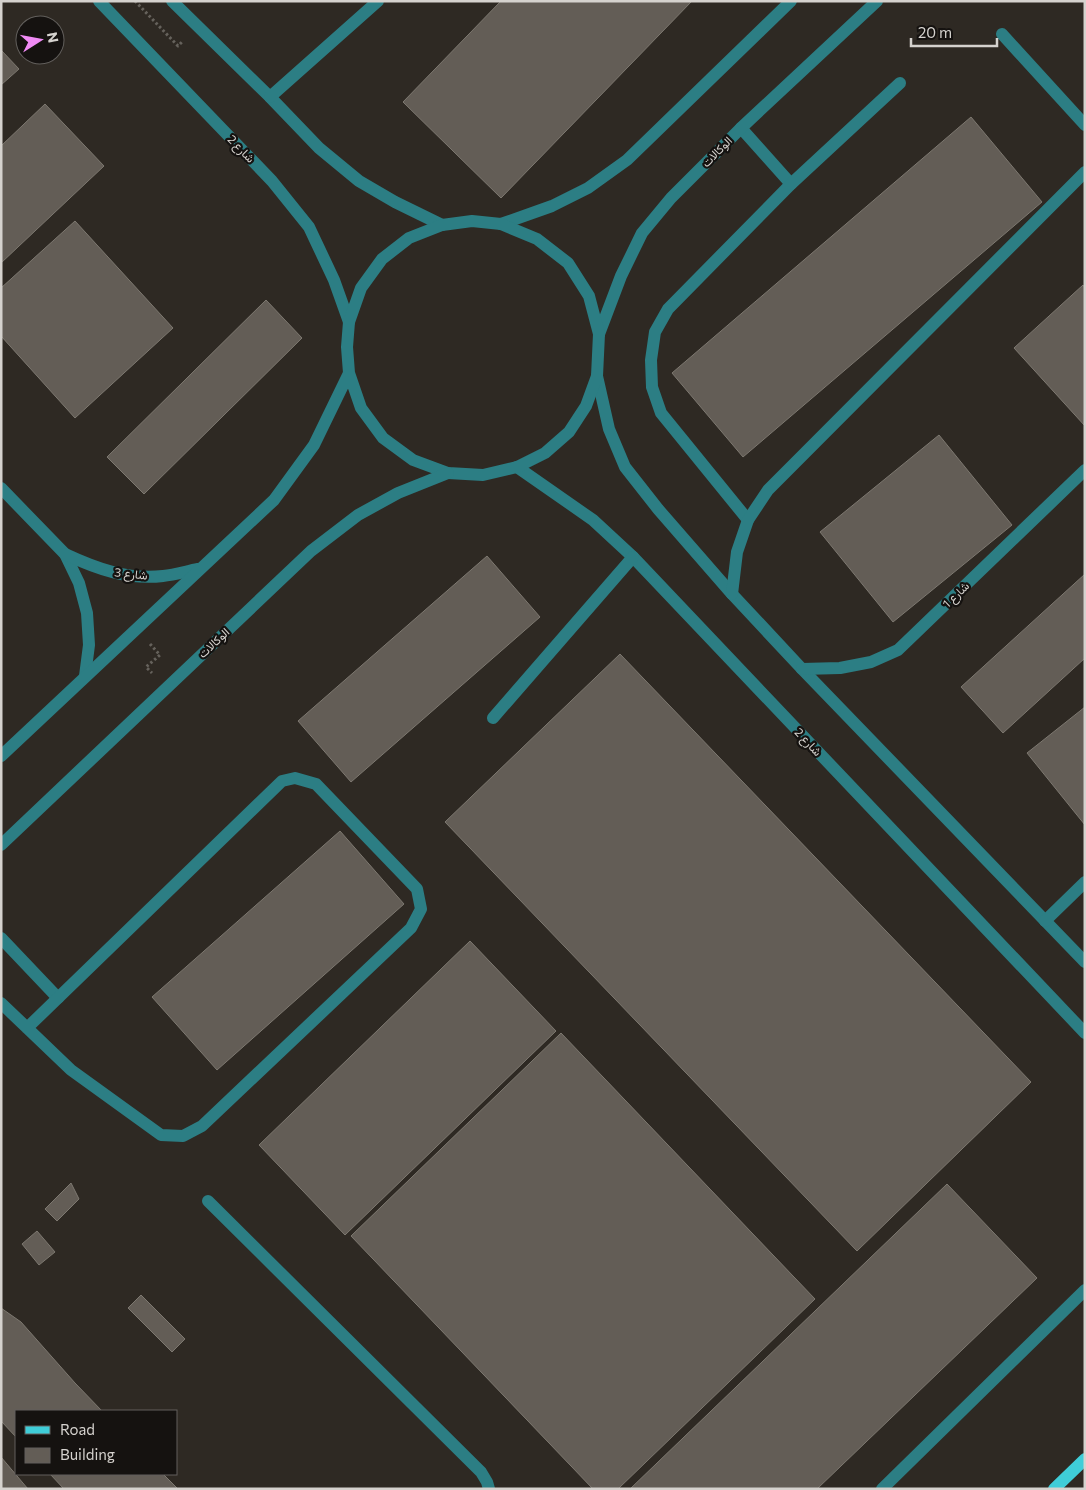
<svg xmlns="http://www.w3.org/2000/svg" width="1086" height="1490" font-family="Commissioner,Vazirmatn,sans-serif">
<rect width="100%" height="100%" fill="#2e2923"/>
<g fill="#635d56" stroke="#7d7870">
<polygon points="501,1 692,1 501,198 403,102"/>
<polygon points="1,50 19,69 1,85"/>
<polygon points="45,104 104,166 1,263 1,146"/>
<polygon points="971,117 1042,202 743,457 672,373"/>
<polygon points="75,221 173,328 75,418 1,336 1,288"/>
<polygon points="1083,285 1085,288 1085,426 1014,348"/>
<polygon points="266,300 302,338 144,494 107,457"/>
<polygon points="939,435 1012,525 893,622 820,532"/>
<polygon points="487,556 540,617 351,782 298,721"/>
<polygon points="1085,574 1085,658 1003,733 961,687"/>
<polygon points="620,654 1031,1082 857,1251 445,822"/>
<polygon points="1085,707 1085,825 1027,753"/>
<polygon points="340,831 404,904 217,1070 152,997"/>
<polygon points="470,941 556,1031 345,1235 259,1145"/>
<polygon points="561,1033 815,1299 618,1489 593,1489 351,1236"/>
<polygon points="71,1183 79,1199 57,1221 45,1209"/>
<polygon points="947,1184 1037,1278 817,1489 630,1489"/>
<polygon points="37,1231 55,1252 39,1265 22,1244"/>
<polygon points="141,1295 185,1339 172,1352 128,1308"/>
<polygon points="1,1308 21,1322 75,1383 102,1411 16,1411 16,1437 1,1421"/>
<polygon points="1,1457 28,1489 1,1489"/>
<polygon points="50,1474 163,1474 178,1489 64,1489"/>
</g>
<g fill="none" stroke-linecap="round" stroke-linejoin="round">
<g stroke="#66625c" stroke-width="3" stroke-dasharray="2.5 2.5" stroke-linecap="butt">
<polyline points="135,1 178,46 183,41"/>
<polyline points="150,644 160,655 146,667 152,673"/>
</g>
<g stroke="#2c7e84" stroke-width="12">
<polyline points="99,1 272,181 309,227 334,280 349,322"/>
<polyline points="172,1 270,97 319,148 359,181 395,202 442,225"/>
<polyline points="1002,34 1085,125"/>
<polyline points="270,97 378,1"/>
<polyline points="741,128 791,184"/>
<polyline points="501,224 552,206 588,188 627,160 791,1"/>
<polyline points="599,334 621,276 642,233 671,198 741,128 877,1"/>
<polyline points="597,376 609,429 625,467 658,509 732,594 802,669 1085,962"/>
<polyline points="517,467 593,520 633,557 1085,1033"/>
<polyline points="1,488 65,554 79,583 87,613 89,645 85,676"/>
<polyline points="748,520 661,413 652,387 651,360 655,332 668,309 791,184 900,83"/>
<path d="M65,554C97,569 128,580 163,576C175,575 187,571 198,569"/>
<polyline points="732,594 737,552 748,520 768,490 1085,172"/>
<polyline points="802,669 840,668 871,662 898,650 1085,470"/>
<polyline points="493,718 633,557"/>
<polyline points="1,756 274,500 314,445 349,373 347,347 349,322 361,288 382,259 409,238 442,225 472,221 501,224 537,239 568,263 589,296 599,334 597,376 586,406 569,432 545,453 517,467 483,475 448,473 413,460 383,438 361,408 349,373"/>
<polyline points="1,845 311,551 358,515 398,493 448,473"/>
<polyline points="1045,921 1085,882"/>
<polyline points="1,938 58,998"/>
<polyline points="1,1003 71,1070 161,1135 183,1136 202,1126 411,928 421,909 417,889 316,784 295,778 282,781 27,1028"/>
<polyline points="208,1201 481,1472 487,1482 489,1489"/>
<polyline points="882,1489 1085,1290"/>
</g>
<polyline stroke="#3fcdd8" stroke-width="12" points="1054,1489 1085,1459"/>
</g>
<g text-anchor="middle" stroke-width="4.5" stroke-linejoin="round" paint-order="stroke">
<g font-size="12" fill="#d5d2ce" stroke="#151210">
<text transform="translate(241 149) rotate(46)" y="4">شارع 2</text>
<text transform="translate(717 152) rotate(-45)" y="4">الوكالات</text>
<text transform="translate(131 574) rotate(6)" y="4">شارع 3</text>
<text transform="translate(956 595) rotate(-44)" y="4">شارع 1</text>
<text transform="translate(214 643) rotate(-43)" y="4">الوكالات</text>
<text transform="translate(808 742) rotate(47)" y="4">شارع 2</text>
</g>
</g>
<rect width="1086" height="1490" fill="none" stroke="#d5d2ce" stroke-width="5"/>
<rect x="15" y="1410" width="162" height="65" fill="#151210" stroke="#625f5c"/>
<rect x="25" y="1426" width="25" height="8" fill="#3fcdd8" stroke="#625f5c"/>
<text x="60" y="1435" font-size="15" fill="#d5d2ce">Road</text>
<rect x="25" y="1448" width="25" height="15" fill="#635d56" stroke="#625f5c"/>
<text x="60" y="1460" font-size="15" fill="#d5d2ce">Building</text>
<g transform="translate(40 40) rotate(79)"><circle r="24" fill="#151210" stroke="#625f5c"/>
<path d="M0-4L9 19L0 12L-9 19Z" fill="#f08bf5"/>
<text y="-8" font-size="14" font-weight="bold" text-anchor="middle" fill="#d5d2ce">N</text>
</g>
<path d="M911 38v8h86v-8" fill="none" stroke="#d5d2ce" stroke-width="2.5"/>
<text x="918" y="38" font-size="15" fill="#d5d2ce" stroke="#151210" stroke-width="4" paint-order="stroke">20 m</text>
</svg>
